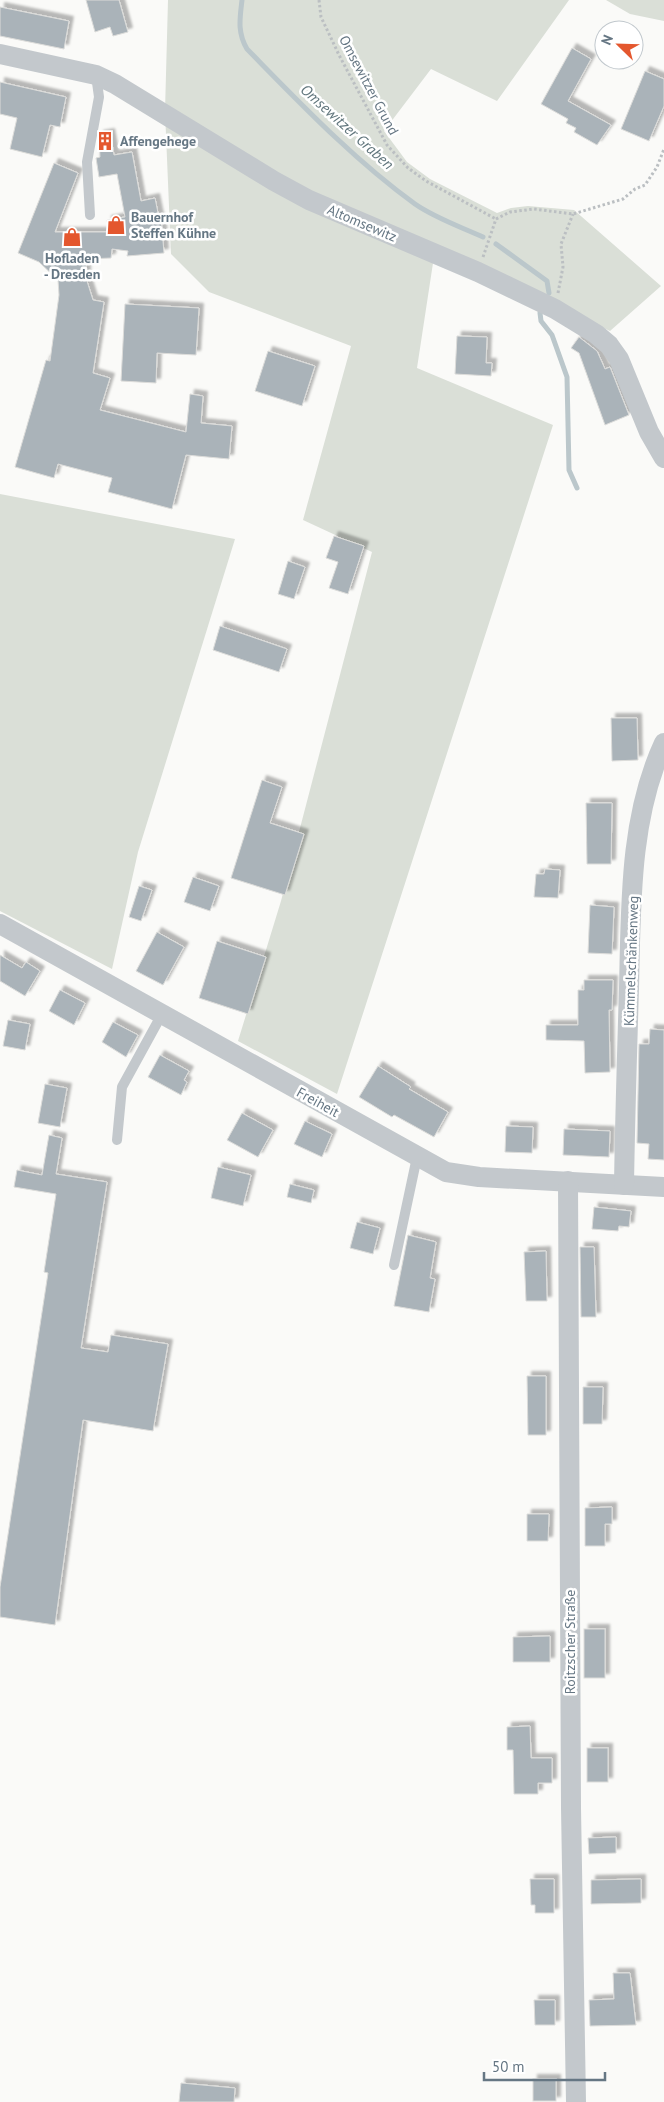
<svg xmlns="http://www.w3.org/2000/svg" width="664" height="2102" font-family="'PT Sans',sans-serif">
<defs>
<filter id="shadow"><feDropShadow dx="4.5" dy="-4.5" stdDeviation="1" flood-color="#0004"/></filter>
</defs>
<rect width="100%" height="100%" fill="#fafaf8"/>
<g fill="#dadfd7">
<polygon points="168,0 569,0 497,101 431,69 384,131 407,162 430,179 497,213 511,208 528,206 574,210 661,286 610,331 435,250 417,368 553,425 337,1094 238,1041 281,901 372,552 303,520 351,346 209,292 171,254 165,111"/>
<polygon points="606,0 664,0 664,21 630,14"/>
<polygon points="0,494 235,539 138,852 112,969 0,911"/>
</g>
<g fill="none" stroke-linecap="round" stroke-linejoin="round">
<g stroke="#bbc7cb" stroke-width="5">
<path d="M242,0C240,18 237,32 247,49C300,103 353,159 415,204C435,218 461,227 483,237"/>
<polyline points="496,244 547,281 549,293"/>
<polyline points="540,313 541,321 552,335 567,377 569,470 577,488"/>
</g>
</g>
<g fill="#aab3b9" stroke="#dcdcda" filter="url(#shadow)">
<polygon points="86,0 119,0 128,32 113,36 110,27 95,32"/>
<polygon points="0,7 69,21 64,49 0,36"/>
<polygon points="572,48 591,59 568,101 611,125 597,145 574,132 576,128 566,123 568,119 541,104"/>
<polygon points="645,71 664,79 664,106 649,141 621,129"/>
<polygon points="0,82 66,97 60,127 50,125 42,157 10,149 17,118 0,114"/>
<polygon points="110,133 114,155 132,152 141,201 155,198 159,218 161,218 164,253 127,256 128,251 112,249 111,258 86,259 86,278 93,300 104,302 93,373 110,378 100,410 186,432 190,394 203,396 201,423 232,426 229,459 186,455 172,509 108,492 112,478 58,464 54,478 15,467 46,360 50,361 59,295 58,280 39,262 18,253 54,163 78,173 55,232 109,232 107,220 125,217 117,174 99,177 96,158 100,157 99,135"/>
<polygon points="125,304 199,308 196,355 157,353 156,383 121,381"/>
<polygon points="457,336 487,337 486,363 492,363 491,376 455,374"/>
<polygon points="579,337 597,351 605,369 610,367 629,415 605,425 579,353 571,348"/>
<polygon points="268,351 315,366 302,406 255,391"/>
<polygon points="334,536 364,546 348,594 329,588 338,562 326,558"/>
<polygon points="288,561 305,567 294,599 278,594"/>
<polygon points="220,626 287,649 279,672 213,650"/>
<polygon points="611,718 637,718 638,760 612,761"/>
<polygon points="262,780 282,787 270,823 304,834 285,895 231,878"/>
<polygon points="586,803 612,803 611,864 587,864"/>
<polygon points="545,869 560,870 558,898 534,897 536,874 544,874"/>
<polygon points="193,877 219,886 210,911 184,902"/>
<polygon points="139,886 152,890 141,921 129,917"/>
<polygon points="590,905 614,907 612,954 588,953"/>
<polygon points="157,932 184,947 163,985 136,971"/>
<polygon points="217,941 266,957 248,1014 199,998"/>
<polygon points="0,955 22,968 26,962 40,971 25,996 0,981"/>
<polygon points="584,980 613,980 612,1010 609,1010 610,1072 585,1073 584,1041 546,1040 546,1025 578,1025 578,990 584,990"/>
<polygon points="60,990 85,1003 74,1025 49,1011"/>
<polygon points="8,1020 30,1024 25,1050 3,1046"/>
<polygon points="113,1022 138,1035 126,1057 102,1042"/>
<polygon points="650,1029 664,1030 664,1160 648,1159 649,1144 637,1143 639,1044 649,1044"/>
<polygon points="160,1055 189,1071 184,1080 187,1082 181,1095 148,1077"/>
<polygon points="378,1066 411,1087 409,1089 448,1112 434,1137 394,1115 392,1117 359,1097"/>
<polygon points="45,1084 67,1088 60,1127 38,1123"/>
<polygon points="242,1113 273,1130 258,1157 227,1140"/>
<polygon points="305,1121 332,1134 322,1157 294,1144"/>
<polygon points="506,1126 533,1127 532,1153 505,1152"/>
<polygon points="564,1129 610,1131 609,1157 563,1155"/>
<polygon points="49,1135 62,1138 56,1174 107,1182 81,1348 108,1352 111,1335 168,1344 153,1431 83,1420 55,1625 0,1617 0,1587 48,1273 44,1272 56,1194 14,1187 17,1170 42,1175"/>
<polygon points="218,1167 251,1175 243,1206 211,1198"/>
<polygon points="290,1184 314,1190 311,1203 287,1197"/>
<polygon points="594,1207 631,1211 629,1227 619,1226 618,1231 592,1229"/>
<polygon points="357,1222 380,1228 373,1254 350,1248"/>
<polygon points="408,1235 436,1242 430,1278 435,1279 429,1312 394,1306"/>
<polygon points="580,1247 594,1247 596,1317 581,1317"/>
<polygon points="546,1251 547,1301 526,1301 524,1252"/>
<polygon points="527,1376 546,1376 546,1435 528,1435"/>
<polygon points="583,1387 603,1387 602,1424 583,1424"/>
<polygon points="612,1507 612,1524 605,1524 605,1546 585,1546 585,1508"/>
<polygon points="527,1514 549,1514 548,1541 527,1541"/>
<rect x="584" y="1629" width="21" height="49"/>
<polygon points="550,1636 550,1662 513,1662 513,1637"/>
<polygon points="530,1726 531,1758 552,1758 552,1783 538,1783 538,1794 514,1794 513,1750 507,1750 507,1727"/>
<rect x="587" y="1748" width="21" height="34"/>
<polygon points="616,1837 616,1853 589,1854 588,1838"/>
<polygon points="530,1879 554,1879 554,1913 535,1913 535,1905 531,1905"/>
<polygon points="641,1879 641,1903 591,1904 591,1880"/>
<polygon points="613,1973 630,1973 636,2025 590,2026 589,2000 614,1999"/>
<polygon points="534,2000 555,2000 555,2025 535,2025"/>
<rect x="533" y="2079" width="23" height="22"/>
<polygon points="181,2083 235,2088 234,2102 179,2102"/>
</g>
<g fill="none" stroke-linecap="round" stroke-linejoin="round">
<g stroke="#bbbfc2" stroke-width="3" stroke-dasharray="2.5 2.5" stroke-linecap="butt">
<polyline points="319,0 321,17 339,55 387,145 408,168 426,181 496,219"/>
<polyline points="496,219 510,212 534,209 573,214 623,199 635,189 645,185 657,167 664,149"/>
<polyline points="483,257 496,219"/>
<polyline points="558,293 563,267 561,244 573,214"/>
</g>
<g stroke="#c3c8cc" stroke-width="10">
<polyline points="90,215 87,162 99,97 96,75"/>
<polyline points="117,1140 122,1087 162,1014"/>
<polyline points="394,1265 417,1157"/>
</g>
<g stroke="#c3c8cc" stroke-width="20">
<polyline points="0,54 96,75 115,84 274,181 309,200 478,272 555,309 596,334 609,345 619,359 649,432 664,458"/>
<polyline points="0,924 446,1172 479,1177 664,1187"/>
<polyline points="568,1181 571,1808 576,2102"/>
<path d="M624,1185C625,1119 627,1053 629,988C631,907 629,818 664,743"/>
</g>
</g>
<defs>
<g id="building-bare" transform="scale(1.5)"><path d="M-4-6H4V6H1V3H-1V6H-4ZM-2.5-4.3h1.7v1.8h-1.7ZM.8-4.3h1.7v1.8H.8ZM-2.5-1h1.7V.8h-1.7ZM.8-1h1.7V.8H.8Z" fill="#e4572e" stroke="#fff" stroke-width="2.5" paint-order="stroke"/></g>
<g id="shop-bare" transform="scale(1.5)"><path d="M-5-2.5h2.3a2.7 3.5 0 0 1 5.4 0H5L5.5 6h-11ZM-1.5-2.5h3a1.5 2.3 0 0 0-3 0Z" fill="#e4572e" stroke="#fff" stroke-width="2.5" paint-order="stroke"/></g>
</defs>
<g fill-rule="evenodd">
<use href="#building-bare" x="105" y="141"/>
<use href="#shop-bare" x="116" y="225"/>
<use href="#shop-bare" x="72" y="237"/>
</g>
<g text-anchor="middle" stroke-width="5" stroke-linejoin="round" paint-order="stroke">
<g font-size="14" fill="#657683" stroke="#fff">
<text transform="translate(369 85) rotate(62)" y="5">Omsewitzer Grund</text>
<text transform="translate(362 223) rotate(23)" y="5">Altomsewitz</text>
<text transform="translate(631 961) rotate(-88)" y="5">Kümmelschänkenweg</text>
<text transform="translate(318 1102) rotate(29)" y="5">Freiheit</text>
<text transform="translate(570 1642) rotate(-90)" y="5">Roitzscher Straße</text>
</g>
<g font-size="14" font-weight="bold" fill="#657683" stroke="#fff" text-anchor="start">
<text x="120" y="146">Affengehege</text>
<text x="131" y="222">Bauernhof<tspan x="131" dy="16">Steffen Kühne</tspan></text>
<text x="72" y="263" text-anchor="middle">Hofladen<tspan x="72" dy="16">- Dresden</tspan></text>
</g>
<g font-size="15" font-style="italic" fill="#60757c" stroke="#fff">
<text transform="translate(347 127) rotate(42)" y="5">Omsewitzer Graben</text>
</g>
</g>
<g transform="translate(619 45) rotate(293)"><circle r="24" fill="#ffffff" stroke="#c1c8cd"/>
<path d="M0-4L9 19L0 12L-9 19Z" fill="#e4572e"/>
<text y="-8" font-size="14" font-weight="bold" text-anchor="middle" fill="#657683">N</text>
</g>
<path d="M484 2072v8h121v-8" fill="none" stroke="#657683" stroke-width="2.5"/>
<text x="492" y="2072" font-size="15" fill="#657683" stroke="#ffffff" stroke-width="4" paint-order="stroke">50 m</text>
</svg>
